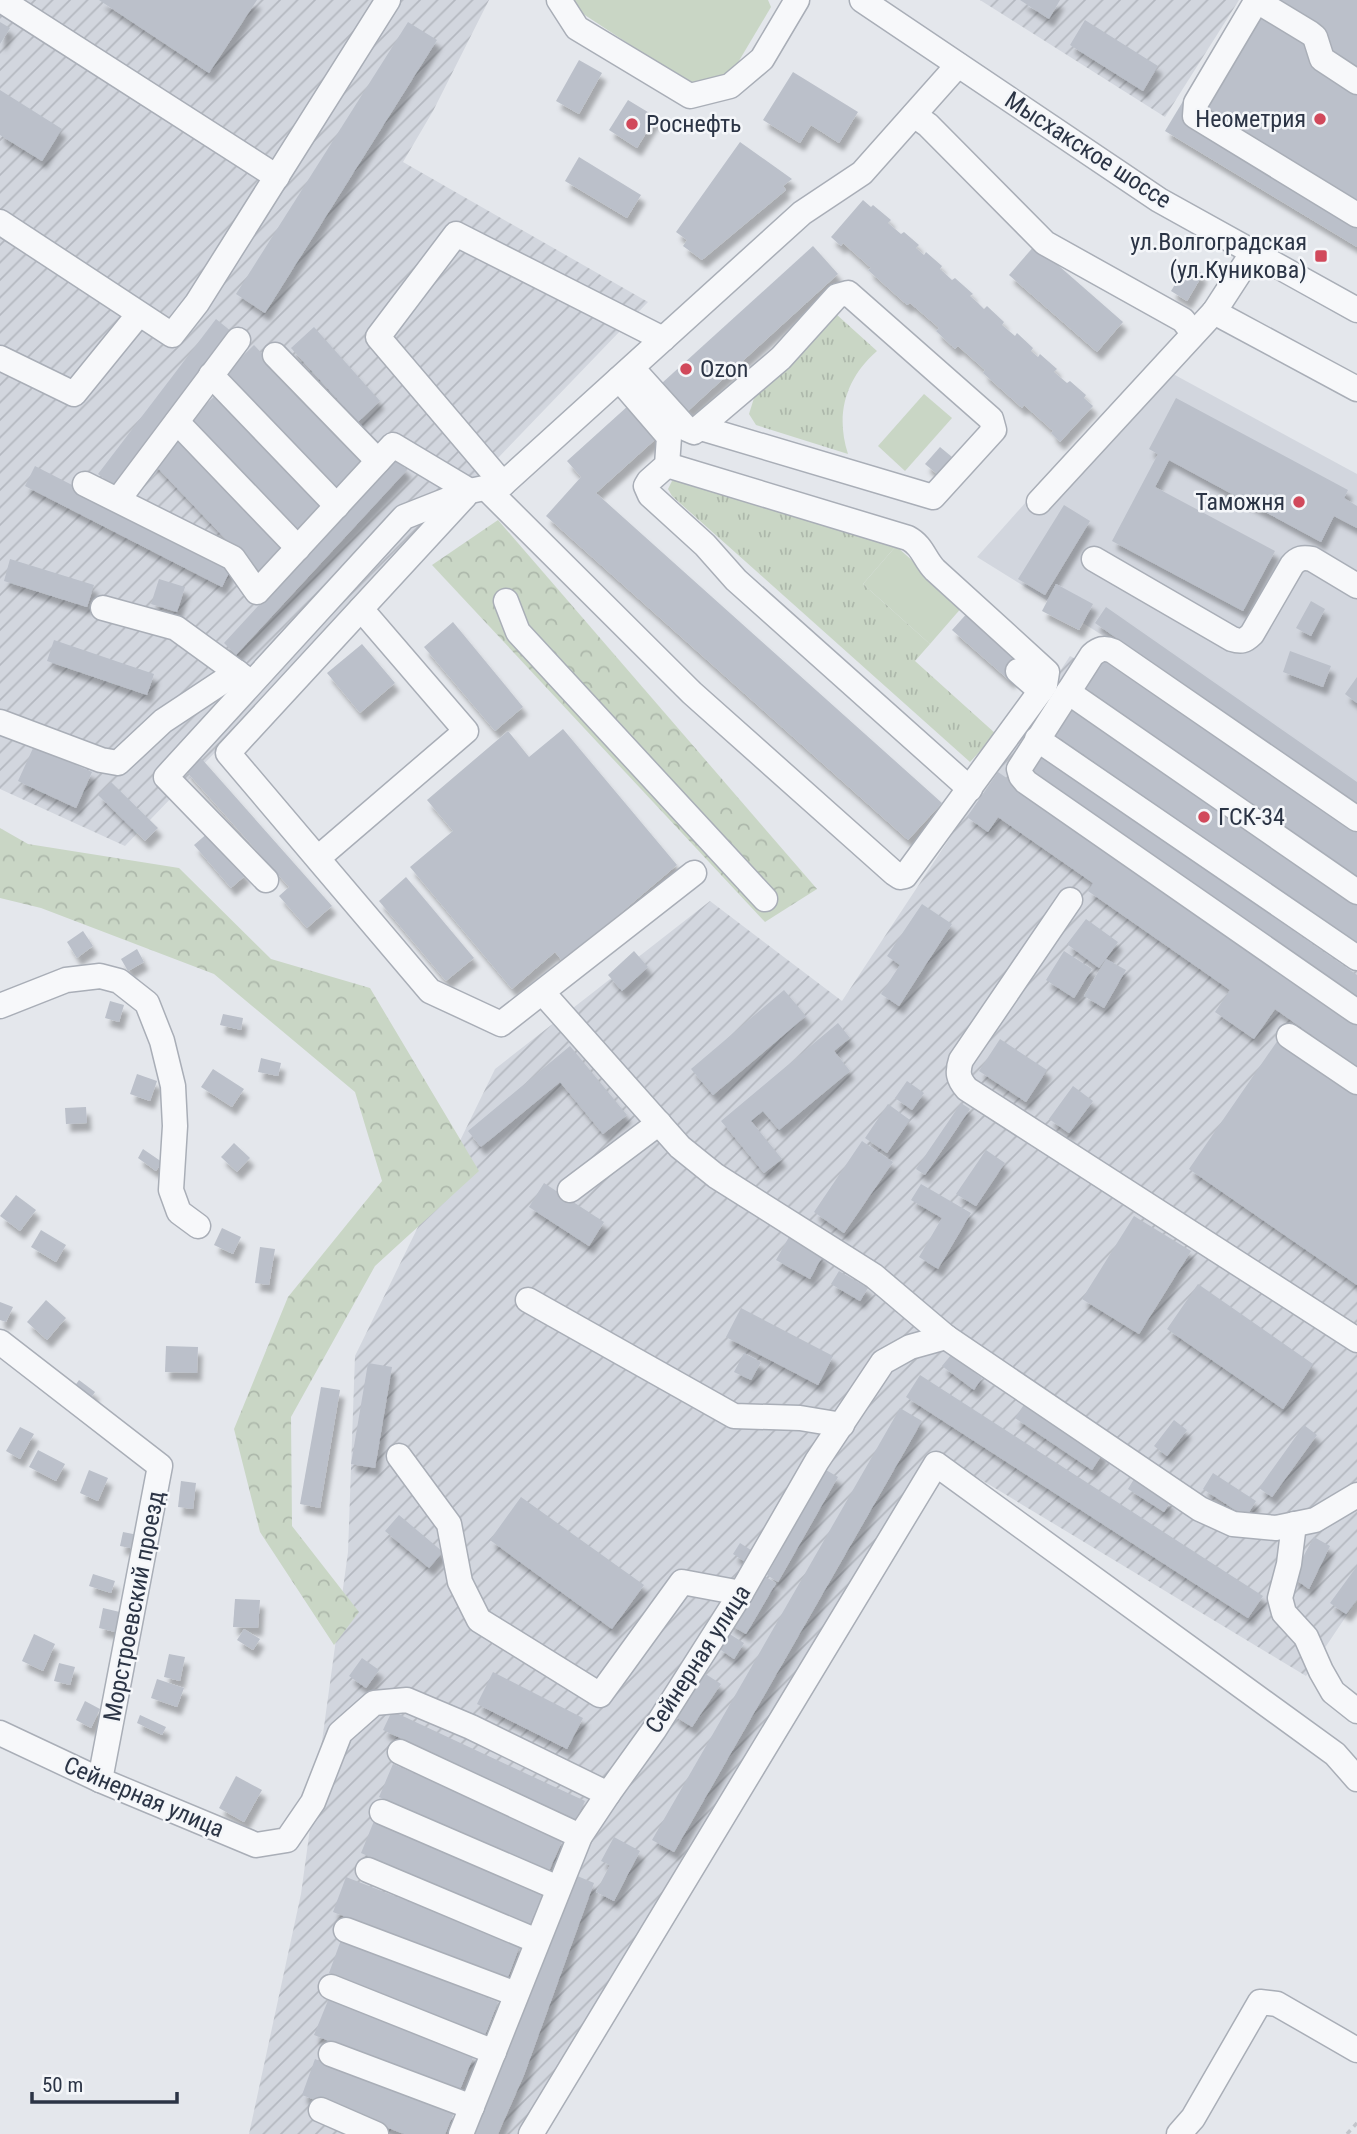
<svg xmlns="http://www.w3.org/2000/svg" width="1357" height="2134" font-family="'Roboto Condensed',sans-serif">
<defs>
<pattern id="industrial-furrows" width="10" height="10" patternUnits="userSpaceOnUse" patternTransform="scale(1.75)"><rect width="10" height="10" fill="#d2d6de"/><path d="M-1 1l2-2M0 10L10 0M9 11l2-2" fill="none" stroke="#b4b8c0"/></pattern>
<pattern id="forest-crowns" width="20" height="18" patternUnits="userSpaceOnUse" patternTransform="scale(1.75)"><rect width="20" height="18" fill="#c9d6c5"/><path d="M2 6a3 3 0 1 1 6 0M12 15a3 3 0 1 1 6 0" fill="none" stroke="#adb8ab"/></pattern>
<pattern id="park-tufts" width="24" height="20" patternUnits="userSpaceOnUse" patternTransform="scale(1.75)"><rect width="24" height="20" fill="#c9d6c5"/><path d="M3 7l-1-3M5 7V3M7 7l1-3M15 17l-1-3M17 17v-4M19 17l1-3" fill="none" stroke="#adb8ab"/></pattern>
<filter id="shadow"><feDropShadow dx="4.5" dy="8" stdDeviation="2" flood-color="#0004"/></filter>
</defs>
<rect width="100%" height="100%" fill="#e4e7ec"/>
<polygon fill="#d2d6de" points="1151,362 1357,474 1357,794 977,557"/>
<g fill="url(#industrial-furrows)">
<polygon points="0,0 489,0 433,111 403,162 648,302 125,846 0,789"/>
<polygon points="980,0 1239,0 1165,117"/>
<polygon points="1070,656 1357,804 1357,1600 1306,1676 935,1452 521,2134 249,2134 301,1894 348,1552 355,1356 495,1069 710,901 842,1001"/>
</g>
<g fill="#c9d6c5">
<polygon points="567,0 768,0 771,7 727,81 690,84 568,4"/>
<polygon points="924,394 952,418 905,471 878,446"/>
<polygon points="896,546 963,606 930,644 863,584"/>
</g>
<g fill="url(#forest-crowns)">
<polygon points="498,520 817,889 765,922 432,565"/>
<polygon points="0,828 28,844 179,868 271,959 370,988 479,1171 375,1266 291,1417 292,1526 359,1612 334,1645 260,1532 234,1429 288,1297 382,1181 355,1092 214,974 41,908 0,898"/>
</g>
<g fill="url(#park-tufts)">
<path d="M836,314L877,351C846,378 835,414 848,454L756,425L749,414L754,398L789,367Z"/>
<polygon points="675,480 896,546 863,584 930,644 915,661 996,734 970,762 672,496 668,489 672,481"/>
</g>
<g fill="#bbc0ca" filter="url(#shadow)">
<polygon points="99,0 257,0 209,73"/>
<polygon points="1020,0 1060,0 1049,19"/>
<polygon points="1244,0 1357,0 1357,247 1165,131"/>
<polygon points="1085,20 1158,66 1143,91 1070,45"/>
<polygon points="0,22 10,28 0,44"/>
<polygon points="408,22 437,40 265,313 236,294"/>
<polygon points="579,60 602,73 579,114 556,101"/>
<polygon points="793,72 858,112 839,143 811,125 800,143 763,120"/>
<polygon points="0,90 62,129 42,161 0,135"/>
<polygon points="628,100 656,117 637,148 609,130"/>
<polygon points="740,142 792,179 783,186 786,190 702,260 683,246 687,240 676,232"/>
<polygon points="579,157 641,195 627,218 565,181"/>
<polygon points="863,200 871,207 873,205 891,220 888,223 901,234 904,232 919,245 916,248 924,255 926,252 942,266 940,269 952,280 955,278 973,294 970,296 978,303 984,309 987,306 1004,322 1002,325 1015,336 1017,333 1033,348 1031,351 1038,357 1040,354 1057,369 1054,372 1067,383 1070,381 1086,395 1084,398 1093,406 1060,442 1051,433 1053,431 1024,405 1022,408 983,373 985,370 958,346 955,349 936,331 939,328 910,303 907,305 868,270 871,268 843,243 841,246 831,237"/>
<polygon points="1035,245 1123,322 1097,352 1009,275"/>
<polygon points="813,246 838,274 688,411 662,383"/>
<polygon points="1187,265 1203,274 1187,301 1171,291"/>
<polygon points="216,319 232,332 114,486 98,474"/>
<polygon points="314,327 380,401 358,422 291,348"/>
<polygon points="254,345 366,465 337,492 225,373"/>
<polygon points="217,394 322,504 295,531 190,420"/>
<polygon points="1176,398 1348,490 1344,498 1357,506 1357,528 1334,516 1321,542 1169,460 1155,487 1275,551 1243,611 1112,541 1158,454 1149,449"/>
<polygon points="629,405 658,437 596,493 942,803 908,840 546,516 581,477 567,461"/>
<polygon points="179,435 286,546 258,573 151,461"/>
<polygon points="940,447 952,457 937,474 925,464"/>
<polygon points="394,458 407,470 236,655 224,643"/>
<polygon points="35,466 232,567 222,587 25,486"/>
<polygon points="1064,505 1090,521 1045,595 1018,579"/>
<polygon points="10,559 94,585 87,607 4,581"/>
<polygon points="159,579 185,587 177,612 151,604"/>
<polygon points="1056,584 1093,604 1079,630 1042,611"/>
<polygon points="1311,601 1325,609 1311,636 1296,628"/>
<polygon points="1106,607 1357,782 1357,805 1095,623"/>
<polygon points="970,610 1027,662 1010,681 952,630"/>
<polygon points="453,622 523,707 495,731 424,647"/>
<polygon points="54,640 154,674 147,695 47,661"/>
<polygon points="362,644 395,683 360,713 327,673"/>
<polygon points="1290,651 1331,666 1323,687 1283,672"/>
<polygon points="1104,657 1357,833 1357,877 1084,687"/>
<polygon points="1357,677 1357,703 1345,694"/>
<polygon points="1071,703 1357,902 1357,944 1051,732"/>
<polygon points="563,729 677,865 563,962 555,952 512,989 410,867 453,831 427,800 508,731 529,757"/>
<polygon points="34,746 92,772 76,808 18,781"/>
<polygon points="1038,753 1357,975 1357,1000 1026,770"/>
<polygon points="200,757 332,906 307,928 279,896 289,887 185,770"/>
<polygon points="998,772 1357,1022 1357,1067 1275,1009 1254,1039 1215,1012 1230,990 1088,891 1093,883 998,817 988,832 967,817"/>
<polygon points="111,782 158,828 145,841 98,795"/>
<polygon points="209,832 246,875 231,888 194,845"/>
<polygon points="406,877 474,958 446,981 379,901"/>
<polygon points="922,904 952,924 899,1006 881,994 900,965 887,956"/>
<polygon points="1086,919 1118,942 1106,959 1126,970 1104,1008 1084,996 1106,959 1099,968 1067,944"/>
<polygon points="83,931 93,946 77,958 67,942"/>
<polygon points="137,949 144,962 128,971 121,959"/>
<polygon points="634,951 648,967 622,991 608,975"/>
<polygon points="1064,951 1092,969 1074,998 1046,980"/>
<polygon points="784,990 806,1016 713,1095 691,1069"/>
<polygon points="110,1001 124,1005 119,1022 105,1018"/>
<polygon points="223,1014 243,1018 241,1030 220,1025"/>
<polygon points="838,1023 850,1038 834,1051 850,1071 779,1130 763,1111 751,1121 782,1159 764,1173 721,1121"/>
<polygon points="1000,1039 1047,1070 1026,1102 979,1071"/>
<polygon points="1278,1040 1357,1095 1357,1285 1189,1169"/>
<polygon points="570,1046 627,1115 603,1134 560,1082 481,1147 468,1131"/>
<polygon points="261,1058 281,1063 278,1076 258,1072"/>
<polygon points="213,1069 244,1089 232,1107 201,1087"/>
<polygon points="137,1074 157,1081 150,1101 130,1094"/>
<polygon points="907,1081 924,1093 912,1110 895,1098"/>
<polygon points="1073,1086 1093,1101 1069,1133 1049,1119"/>
<polygon points="961,1103 970,1109 925,1175 916,1169"/>
<polygon points="888,1104 910,1120 887,1153 865,1138"/>
<polygon points="86,1107 87,1123 66,1124 65,1108"/>
<polygon points="862,1141 893,1162 844,1233 814,1212"/>
<polygon points="234,1143 250,1158 237,1172 221,1157"/>
<polygon points="143,1149 162,1162 156,1171 138,1158"/>
<polygon points="986,1150 1005,1163 976,1206 956,1194"/>
<polygon points="544,1183 604,1222 589,1246 529,1207"/>
<polygon points="921,1184 971,1213 938,1269 919,1257 942,1218 911,1200"/>
<polygon points="16,1195 36,1210 20,1231 0,1216"/>
<polygon points="1134,1216 1191,1251 1139,1334 1082,1299"/>
<polygon points="222,1228 241,1237 233,1254 214,1245"/>
<polygon points="41,1230 66,1245 56,1262 31,1247"/>
<polygon points="789,1237 823,1255 810,1279 776,1260"/>
<polygon points="260,1247 275,1249 269,1285 255,1283"/>
<polygon points="839,1271 868,1288 860,1301 831,1284"/>
<polygon points="1198,1284 1313,1364 1283,1409 1167,1329"/>
<polygon points="46,1300 66,1318 47,1340 27,1322"/>
<polygon points="0,1302 13,1307 6,1322 0,1320"/>
<polygon points="741,1308 833,1356 818,1385 726,1337"/>
<polygon points="166,1346 198,1347 197,1373 165,1372"/>
<polygon points="744,1353 761,1362 751,1380 734,1372"/>
<polygon points="951,1355 982,1378 974,1390 942,1366"/>
<polygon points="368,1363 392,1367 375,1468 351,1464"/>
<polygon points="920,1375 1263,1596 1248,1618 906,1397"/>
<polygon points="79,1380 95,1392 88,1402 72,1390"/>
<polygon points="321,1387 340,1390 320,1508 300,1504"/>
<polygon points="1027,1400 1103,1453 1092,1470 1015,1418"/>
<polygon points="900,1408 922,1421 674,1852 652,1840"/>
<polygon points="1174,1420 1187,1430 1167,1456 1154,1446"/>
<polygon points="1304,1425 1317,1435 1272,1497 1259,1488"/>
<polygon points="20,1427 34,1434 20,1459 6,1451"/>
<polygon points="38,1450 65,1464 56,1481 29,1467"/>
<polygon points="89,1470 108,1478 98,1501 80,1493"/>
<polygon points="826,1470 838,1477 778,1582 767,1575"/>
<polygon points="1213,1473 1256,1501 1246,1517 1203,1489"/>
<polygon points="1134,1479 1170,1502 1164,1512 1128,1489"/>
<polygon points="181,1481 196,1483 193,1509 178,1507"/>
<polygon points="521,1497 644,1585 612,1629 490,1540"/>
<polygon points="399,1515 443,1552 429,1568 385,1531"/>
<polygon points="123,1532 138,1535 135,1549 120,1546"/>
<polygon points="1314,1537 1330,1546 1309,1589 1292,1577"/>
<polygon points="740,1543 754,1552 747,1563 733,1554"/>
<polygon points="1357,1566 1357,1600 1346,1614 1330,1603"/>
<polygon points="759,1573 776,1583 746,1634 729,1624"/>
<polygon points="93,1574 115,1581 111,1593 89,1586"/>
<polygon points="235,1599 260,1600 258,1628 233,1627"/>
<polygon points="103,1608 124,1613 119,1633 99,1628"/>
<polygon points="244,1629 260,1639 253,1650 237,1640"/>
<polygon points="728,1633 744,1643 734,1659 718,1648"/>
<polygon points="34,1634 55,1644 43,1671 22,1661"/>
<polygon points="169,1654 185,1657 180,1681 164,1677"/>
<polygon points="362,1658 379,1670 366,1688 349,1676"/>
<polygon points="59,1663 75,1667 70,1685 54,1681"/>
<polygon points="701,1671 721,1684 692,1727 673,1715"/>
<polygon points="493,1672 583,1718 567,1749 477,1704"/>
<polygon points="157,1679 184,1688 177,1707 151,1698"/>
<polygon points="85,1701 100,1709 91,1728 76,1720"/>
<polygon points="392,1711 585,1801 576,1820 383,1730"/>
<polygon points="140,1715 166,1727 162,1735 137,1723"/>
<polygon points="393,1764 563,1839 549,1871 379,1797"/>
<polygon points="236,1776 262,1790 244,1822 219,1808"/>
<polygon points="374,1821 543,1895 529,1927 361,1853"/>
<polygon points="614,1837 640,1851 614,1901 596,1892 610,1865 601,1861"/>
<polygon points="575,1875 594,1883 524,2075 498,2134 474,2134"/>
<polygon points="346,1877 520,1945 507,1980 333,1912"/>
<polygon points="341,1940 498,2002 485,2035 329,1973"/>
<polygon points="329,1998 474,2055 459,2092 314,2035"/>
<polygon points="315,2059 454,2113 445,2134 404,2134 302,2095"/>
</g>
<g fill="none" stroke-linecap="round" stroke-linejoin="round">
<g stroke="#a9aeb7" stroke-width="27">
<g id="minor">
<polyline points="1,0 277,177"/>
<polyline points="559,0 577,28 690,96 730,86 762,59 797,0"/>
<polyline points="862,0 1159,200 1357,310"/>
<polyline points="1257,0 1196,103 1195,116 1357,215"/>
<polyline points="1257,1 1310,33 1315,37 1322,59 1357,82"/>
<polyline points="914,115 928,125 1045,243 1183,320 1193,333"/>
<polyline points="0,222 172,335 197,303 388,0"/>
<polyline points="1214,312 1357,389"/>
<polyline points="275,355 378,461"/>
<polyline points="0,358 74,394 139,314"/>
<polyline points="632,368 687,429 694,432 781,358 837,296 848,293 991,419 994,430 933,497 701,428"/>
<polyline points="211,375 337,506"/>
<polyline points="619,379 669,437 667,465 649,481 646,486 650,495 705,545 736,580 970,789"/>
<polyline points="177,422 298,548"/>
<polyline points="85,484 233,558 257,592 393,445 470,491"/>
<polyline points="503,484 378,337 456,234 663,339"/>
<path d="M486,488L692,693L894,873L900,877L905,876L1045,685L1047,672L935,570C924,559 923,546 908,538L667,465"/>
<polyline points="465,496 228,753 430,991 501,1024 694,873"/>
<polyline points="118,500 238,340"/>
<polyline points="1039,502 1214,312 1253,252"/>
<path d="M1094,559L1232,639C1241,642 1245,641 1252,634L1292,565C1298,558 1303,557 1312,559L1357,586"/>
<polyline points="506,601 518,632 765,899"/>
<polyline points="103,608 176,628 249,681"/>
<polyline points="1018,671 1041,691"/>
<polyline points="1068,692 1357,892"/>
<polyline points="0,722 101,760 118,763 163,721 237,672"/>
<polyline points="1037,739 1357,958"/>
<path d="M1357,819L1113,651C1104,647 1099,649 1092,655L1019,769L1021,776L1026,782L1357,1012"/>
<polyline points="318,858 466,731 361,609"/>
<polyline points="266,880 166,777 404,517 470,491 503,484 802,213 862,173 958,65"/>
<path d="M1070,900L961,1060C957,1072 958,1079 967,1089L1357,1340"/>
<polyline points="543,993 680,1147 716,1176 874,1276 946,1337 1200,1509 1233,1524 1276,1528 1315,1520 1357,1495"/>
<polyline points="0,1006 66,980 100,976 119,981 147,1003 162,1041 173,1086 175,1126 171,1190 179,1212 198,1226"/>
<polyline points="1289,1036 1357,1082"/>
<polyline points="570,1190 659,1123"/>
<polyline points="528,1300 734,1416 800,1418 842,1425"/>
<polyline points="0,1342 160,1466 100,1780"/>
<polyline points="399,1456 449,1524 460,1582 479,1620 600,1695 682,1582 741,1593"/>
<polyline points="1294,1524 1289,1564 1280,1598 1284,1613 1306,1637 1321,1671 1333,1692 1357,1711"/>
<polyline points="0,1733 100,1780 256,1845 287,1840 313,1802 340,1733 374,1703 407,1700 471,1727 608,1794 654,1730 741,1593 817,1461 883,1362 910,1347 946,1337"/>
<polyline points="400,1752 580,1836"/>
<polyline points="382,1812 558,1888"/>
<polyline points="368,1870 537,1941"/>
<polyline points="346,1930 516,1994"/>
<polyline points="331,1987 494,2052"/>
<polyline points="331,2054 472,2107"/>
<polyline points="321,2110 376,2134"/>
<polyline points="461,2134 580,1836 608,1794"/>
<polyline points="531,2134 936,1464 1335,1754 1357,1779"/>
<polyline points="1179,2134 1193,2118 1260,2002 1277,2004 1357,2050"/>
</g>
</g>
<polyline stroke="#c2c5cb" stroke-width="3.5" stroke-dasharray="5 5" stroke-linecap="butt" points="1347,2134 1357,2123"/>
<use href="#minor" stroke="#f7f8fa" stroke-width="24"/>
</g>
<g fill="#d1495b" stroke="#f4f6f9" stroke-width="2.5">
<circle cx="1320" cy="119" r="7"/>
<circle cx="632" cy="124" r="7"/>
<rect x="1314" y="249" width="14" height="14" rx="3.5"/>
<circle cx="686" cy="369" r="7"/>
<circle cx="1299" cy="502" r="7"/>
<circle cx="1204" cy="817" r="7"/>
</g>
<g text-anchor="middle" stroke-width="5" stroke-linejoin="round" paint-order="stroke">
<g font-size="24" fill="#2b3445" stroke="#f4f6f9" text-anchor="end">
<text x="1306" y="127">Неометрия</text>
<text x="646" y="132" text-anchor="start">Роснефть</text>
<text x="1307" y="250">ул.Волгоградская<tspan x="1307" dy="28">(ул.Куникова)</tspan></text>
<text x="700" y="377" text-anchor="start">Ozon</text>
<text x="1285" y="510">Таможня</text>
<text x="1218" y="825" text-anchor="start">ГСК-34</text>
</g>
<g font-size="24" fill="#2b3445" stroke="#f4f6f9">
<text transform="translate(1088 150) rotate(33)" y="8">Мысхакское шоссе</text>
<text transform="translate(134 1606) rotate(-79)" y="8">Морстроевский проезд</text>
<text transform="translate(698 1659) rotate(-57)" y="8">Сейнерная улица</text>
<text transform="translate(144 1797) rotate(23)" y="8">Сейнерная улица</text>
</g>
</g>
<path d="M32 2092v10h145v-10" fill="none" stroke="#2b3445" stroke-width="3.5"/>
<text x="42" y="2092" font-size="21" fill="#2b3445" stroke="#f4f6f9" stroke-width="5" paint-order="stroke">50 m</text>
</svg>
